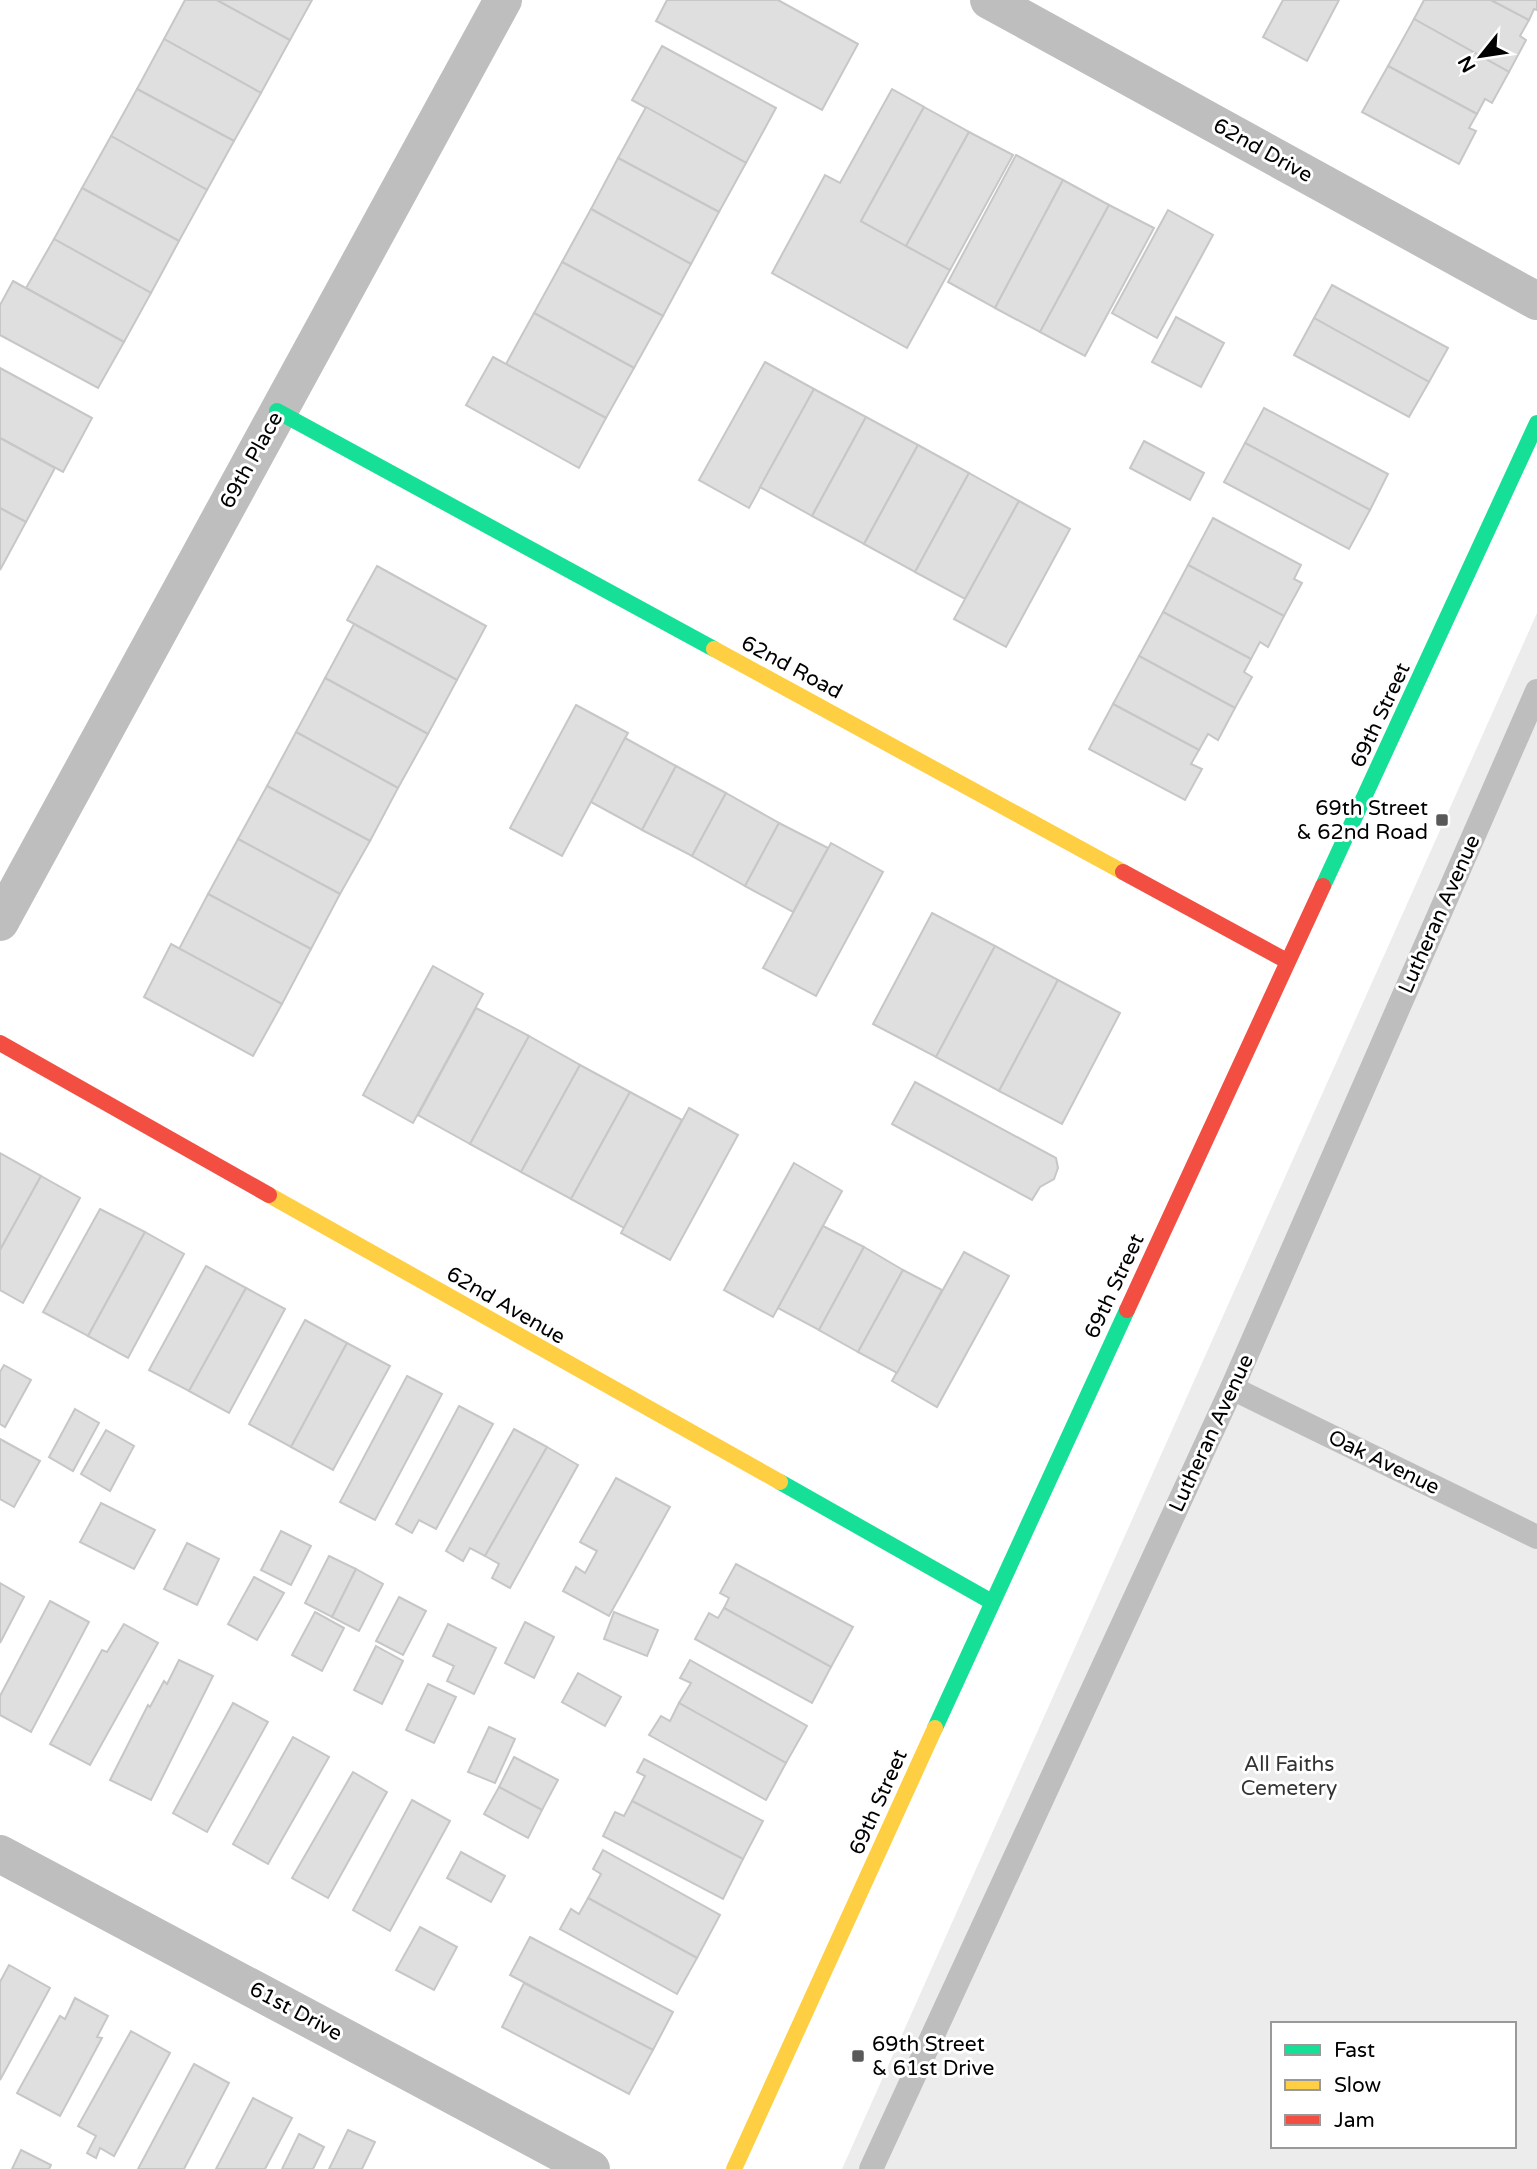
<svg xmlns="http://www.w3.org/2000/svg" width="1537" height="2169" font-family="'Varela Round',sans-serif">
<rect width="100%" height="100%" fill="#fff"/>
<path fill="#ececec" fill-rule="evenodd" d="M1537,613V2169H842ZM1273,2024H1514V2146H1273Z"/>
<g fill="#dfdfdf" stroke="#c7c7c7" stroke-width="2">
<polygon points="185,0 217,0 290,40 261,93 164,39"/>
<polygon points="217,0 312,0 290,40"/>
<polygon points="667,0 778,0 858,44 822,110 656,21"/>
<polygon points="1283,0 1339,0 1307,61 1263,37"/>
<polygon points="1424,0 1491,0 1529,20 1520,36 1526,40 1509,72 1414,19"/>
<polygon points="1491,0 1537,0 1537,10 1534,9 1529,20"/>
<polygon points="1414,19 1509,72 1492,103 1485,99 1477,114 1388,66"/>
<polygon points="164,39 261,93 234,141 137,89"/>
<polygon points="662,46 776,108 746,163 632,100"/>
<polygon points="1388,66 1477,114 1469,128 1476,131 1459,164 1362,112"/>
<polygon points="137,89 234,141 207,190 111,136"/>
<polygon points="892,89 924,107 861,221 950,270 907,348 772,273 825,175 840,183"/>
<polygon points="646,107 746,163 719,212 618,158"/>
<polygon points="924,107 969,132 906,246 861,221"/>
<polygon points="969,132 1013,155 950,270 906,246"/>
<polygon points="111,136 207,190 179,241 82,188"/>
<polygon points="1016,155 1063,180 995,308 948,282"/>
<polygon points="618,158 719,212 691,264 591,209"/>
<polygon points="1063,180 1109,205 1040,332 995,308"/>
<polygon points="82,188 179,241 151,293 54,239"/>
<polygon points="1109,205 1154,228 1085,356 1040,332"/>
<polygon points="591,209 691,264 663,316 562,262"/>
<polygon points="1168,210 1213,235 1157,338 1112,313"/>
<polygon points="54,239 151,293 124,342 26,288"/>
<polygon points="562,262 663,316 634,368 534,313"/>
<polygon points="13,281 124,342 98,388 0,335 0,305"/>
<polygon points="1332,285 1448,348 1429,382 1314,318"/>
<polygon points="534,313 634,368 606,418 506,364"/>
<polygon points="1176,317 1224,343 1201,387 1152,362"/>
<polygon points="1314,318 1429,382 1409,417 1294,355"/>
<polygon points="493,357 606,418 579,468 466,405"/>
<polygon points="765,362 814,389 749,508 699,480"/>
<polygon points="0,368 92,418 63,472 0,438"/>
<polygon points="814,389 866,417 812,516 760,487"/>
<polygon points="1264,408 1388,474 1370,510 1245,443"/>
<polygon points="866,417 918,445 864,544 812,516"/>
<polygon points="0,438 55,468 26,522 0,508"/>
<polygon points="1144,441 1204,473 1190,500 1130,468"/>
<polygon points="1245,443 1370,510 1349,549 1224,482"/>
<polygon points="918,445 969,473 915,572 864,544"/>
<polygon points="969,473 1019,501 965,599 915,572"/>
<polygon points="1019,501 1070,529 1006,647 954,619"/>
<polygon points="0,508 26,522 0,570"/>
<polygon points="1213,518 1301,565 1294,579 1302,583 1284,616 1188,565"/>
<polygon points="1188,565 1284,616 1268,647 1260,642 1251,659 1163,612"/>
<polygon points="377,566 486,626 457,680 347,620"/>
<polygon points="1163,612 1251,659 1244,672 1252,677 1235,708 1139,656"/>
<polygon points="354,624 457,680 428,734 325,678"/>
<polygon points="1139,656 1235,708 1218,740 1208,734 1199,750 1113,704"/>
<polygon points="325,678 428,734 398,788 296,732"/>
<polygon points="1113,704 1199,750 1191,764 1202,769 1185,800 1089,749"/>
<polygon points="576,705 628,733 562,856 510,828"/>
<polygon points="296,732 398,788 370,841 267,786"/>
<polygon points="625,738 676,766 642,830 591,802"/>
<polygon points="676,766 726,793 692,856 642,830"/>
<polygon points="267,786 370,841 340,894 238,839"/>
<polygon points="726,793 779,823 745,886 692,856"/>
<polygon points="779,823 828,848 793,912 745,886"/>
<polygon points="238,839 340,894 311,949 208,894"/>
<polygon points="831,843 883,872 816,996 763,968"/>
<polygon points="208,894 311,949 282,1004 179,949"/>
<polygon points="932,913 995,946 936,1057 873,1024"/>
<polygon points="171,944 282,1004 253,1056 144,997"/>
<polygon points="995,946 1058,980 999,1091 936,1057"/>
<polygon points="433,966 483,994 413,1123 363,1095"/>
<polygon points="1058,980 1120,1013 1062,1124 999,1091"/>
<polygon points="476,1008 529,1036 470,1144 418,1115"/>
<polygon points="529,1036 580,1065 521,1172 470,1144"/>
<polygon points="580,1065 630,1092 571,1199 521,1172"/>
<polygon points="915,1082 1056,1158 1058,1168 1054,1179 1040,1187 1032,1200 892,1124"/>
<polygon points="630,1092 682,1120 624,1228 571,1199"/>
<polygon points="689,1108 738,1135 670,1260 621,1233"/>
<polygon points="0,1153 41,1176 0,1250"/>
<polygon points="794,1163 842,1191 773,1317 724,1290"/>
<polygon points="41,1176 80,1198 23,1303 0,1290 0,1250"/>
<polygon points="100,1209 145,1232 88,1336 43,1312"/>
<polygon points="823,1226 864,1247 819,1330 778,1308"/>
<polygon points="145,1232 184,1254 128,1358 88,1336"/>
<polygon points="864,1247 903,1270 858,1352 819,1330"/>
<polygon points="964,1252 1009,1276 937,1407 892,1381"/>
<polygon points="206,1266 246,1288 189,1391 149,1370"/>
<polygon points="903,1270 942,1290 897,1373 858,1352"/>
<polygon points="246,1288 285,1309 229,1413 189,1391"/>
<polygon points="305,1320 347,1343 291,1447 249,1424"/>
<polygon points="347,1343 390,1366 333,1470 291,1447"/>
<polygon points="4,1365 31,1380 5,1427 0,1424 0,1372"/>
<polygon points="407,1376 442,1394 375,1520 340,1502"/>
<polygon points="459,1406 493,1424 436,1529 419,1520 412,1533 396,1524"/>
<polygon points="75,1409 99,1423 73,1471 49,1457"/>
<polygon points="514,1429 547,1447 485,1556 470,1548 463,1561 446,1551"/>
<polygon points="106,1430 134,1446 110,1491 81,1474"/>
<polygon points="0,1439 40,1461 14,1507 0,1499"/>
<polygon points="547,1447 578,1465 510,1588 492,1578 499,1564 485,1556"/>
<polygon points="616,1478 670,1507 609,1616 563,1591 576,1567 585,1573 597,1551 580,1542"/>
<polygon points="101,1503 155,1530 134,1569 80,1542"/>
<polygon points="281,1531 311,1546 291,1585 261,1570"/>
<polygon points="187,1543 219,1559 197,1605 164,1589"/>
<polygon points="329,1556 356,1569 332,1617 305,1603"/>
<polygon points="736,1564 853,1627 831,1667 724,1608 729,1598 720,1593"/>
<polygon points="356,1569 383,1584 359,1631 332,1617"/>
<polygon points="254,1577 284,1593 257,1640 228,1624"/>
<polygon points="0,1583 24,1597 0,1643"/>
<polygon points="399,1597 426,1611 403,1655 376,1641"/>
<polygon points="50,1601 89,1622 31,1732 0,1715 0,1696"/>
<polygon points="724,1608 831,1667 812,1703 695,1639 709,1613 718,1618"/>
<polygon points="315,1612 344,1628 322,1671 292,1655"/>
<polygon points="614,1612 658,1630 647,1656 604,1639"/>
<polygon points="525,1622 554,1637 534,1678 505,1663"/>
<polygon points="124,1624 158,1643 90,1765 50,1744 102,1650 107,1652"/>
<polygon points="448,1624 496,1648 474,1694 447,1681 454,1666 433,1656"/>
<polygon points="376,1646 403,1661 382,1704 354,1690"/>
<polygon points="179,1660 213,1676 151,1800 110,1780 148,1705 150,1707 164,1681 167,1684"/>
<polygon points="690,1660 807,1726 786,1763 679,1703 691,1683 680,1678"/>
<polygon points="578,1673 621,1697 605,1726 562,1702"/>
<polygon points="428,1684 456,1697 434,1743 406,1730"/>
<polygon points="233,1703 268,1722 207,1832 173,1813"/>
<polygon points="679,1703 786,1763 766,1800 649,1735 661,1716 670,1721"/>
<polygon points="489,1727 515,1739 495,1783 468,1772"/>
<polygon points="293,1737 329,1757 268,1864 233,1844"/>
<polygon points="514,1757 558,1780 542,1810 499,1787"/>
<polygon points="644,1759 763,1821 743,1859 632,1801 645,1776 637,1772"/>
<polygon points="353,1772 387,1792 328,1898 292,1878"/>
<polygon points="499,1787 542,1810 528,1838 484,1814"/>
<polygon points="412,1800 450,1821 390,1931 353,1910"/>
<polygon points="632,1801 743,1859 723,1899 603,1836 615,1812 624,1816"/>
<polygon points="603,1850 720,1915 697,1958 588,1898 601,1874 593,1869"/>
<polygon points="461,1852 505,1876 491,1902 447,1878"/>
<polygon points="588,1898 697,1958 677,1994 560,1929 571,1909 579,1914"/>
<polygon points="420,1927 457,1947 434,1990 396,1970"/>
<polygon points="530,1937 673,2012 653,2050 510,1975"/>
<polygon points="9,1965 50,1988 0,2080 0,1982"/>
<polygon points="524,1983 653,2050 629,2094 502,2027"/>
<polygon points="75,1998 108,2016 97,2037 102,2038 60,2116 17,2093 60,2016 65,2019"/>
<polygon points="131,2031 170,2053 114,2156 100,2148 96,2158 87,2153 96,2136 78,2126"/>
<polygon points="194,2064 229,2083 184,2169 138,2169"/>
<polygon points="253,2098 292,2118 265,2169 216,2169"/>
<polygon points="348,2130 375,2142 362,2169 329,2169"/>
<polygon points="299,2134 324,2147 313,2169 282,2169"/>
<polygon points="21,2150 51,2165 49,2169 12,2169"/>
</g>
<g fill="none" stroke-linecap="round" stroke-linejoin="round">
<g stroke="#bebebe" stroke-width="24">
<polyline points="1232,1388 1537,1537"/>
<polyline points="871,2169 1232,1388 1537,691"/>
</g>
<g stroke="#bebebe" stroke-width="38">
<polyline points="989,0 1537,301"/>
<polyline points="0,922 503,0"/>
<polyline points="0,1854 591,2169"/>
</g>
<g stroke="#16e098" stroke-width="16">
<polyline points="277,411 714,649"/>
<polyline points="1323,886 1537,423"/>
<polyline points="780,1482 992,1602"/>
<polyline points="935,1728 1127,1310"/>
</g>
<g stroke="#ffcf43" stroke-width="16">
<polyline points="714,649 1123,872"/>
<polyline points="269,1195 780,1482"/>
<polyline points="734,2169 935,1728"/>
</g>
<g stroke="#f24e42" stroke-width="16">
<polyline points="1123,872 1287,961"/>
<polyline points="0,1043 269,1195"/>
<polyline points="1127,1310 1323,886"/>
</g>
</g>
<g fill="#595959" stroke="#fff" stroke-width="2.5">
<rect x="1435" y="813" width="14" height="14" rx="3.5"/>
<rect x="851" y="2049" width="14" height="14" rx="3.5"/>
</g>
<g text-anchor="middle" stroke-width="6" stroke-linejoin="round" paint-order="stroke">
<g font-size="21" fill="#000" stroke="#fff">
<text transform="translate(1263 150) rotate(29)" y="7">62nd Drive</text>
<text transform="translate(251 460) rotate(-61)" y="7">69th Place</text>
<text transform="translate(792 667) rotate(28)" y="7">62nd Road</text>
<text transform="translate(1380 715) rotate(-65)" y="7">69th Street</text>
<text transform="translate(1439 914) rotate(-66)" y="7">Lutheran Avenue</text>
<text transform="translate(1114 1286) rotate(-65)" y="7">69th Street</text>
<text transform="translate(506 1305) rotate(30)" y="7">62nd Avenue</text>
<text transform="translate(1211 1433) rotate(-65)" y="7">Lutheran Avenue</text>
<text transform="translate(1384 1462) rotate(26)" y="7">Oak Avenue</text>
<text transform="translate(878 1802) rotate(-66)" y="7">69th Street</text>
<text transform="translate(296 2011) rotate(28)" y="7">61st Drive</text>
</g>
<g font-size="21" fill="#000" stroke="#fff" text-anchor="end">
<text x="1428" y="815">69th Street<tspan x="1428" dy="24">&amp; 62nd Road</tspan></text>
<text x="872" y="2051" text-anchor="start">69th Street<tspan x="872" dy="24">&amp; 61st Drive</tspan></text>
</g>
<g font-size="21" fill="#333" stroke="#fff">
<text x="1289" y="1771">All Faiths<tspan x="1289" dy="24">Cemetery</tspan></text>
</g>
</g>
<rect x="1271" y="2022" width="245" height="126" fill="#ffffff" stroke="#999999" stroke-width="2"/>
<rect x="1285" y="2045" width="35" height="10" fill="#16e098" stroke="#999999" stroke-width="2"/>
<text x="1334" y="2057" font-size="21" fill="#000000">Fast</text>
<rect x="1285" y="2080" width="35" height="10" fill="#ffcf43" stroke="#999999" stroke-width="2"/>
<text x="1334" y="2092" font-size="21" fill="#000000">Slow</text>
<rect x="1285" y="2115" width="35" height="10" fill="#f24e42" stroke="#999999" stroke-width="2"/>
<text x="1334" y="2127" font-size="21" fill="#000000">Jam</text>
<g transform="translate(1481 56) rotate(240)" stroke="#ffffff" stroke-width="5" paint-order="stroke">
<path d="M0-5L12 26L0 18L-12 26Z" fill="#000000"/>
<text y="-10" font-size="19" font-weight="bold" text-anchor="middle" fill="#000000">N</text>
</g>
</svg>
